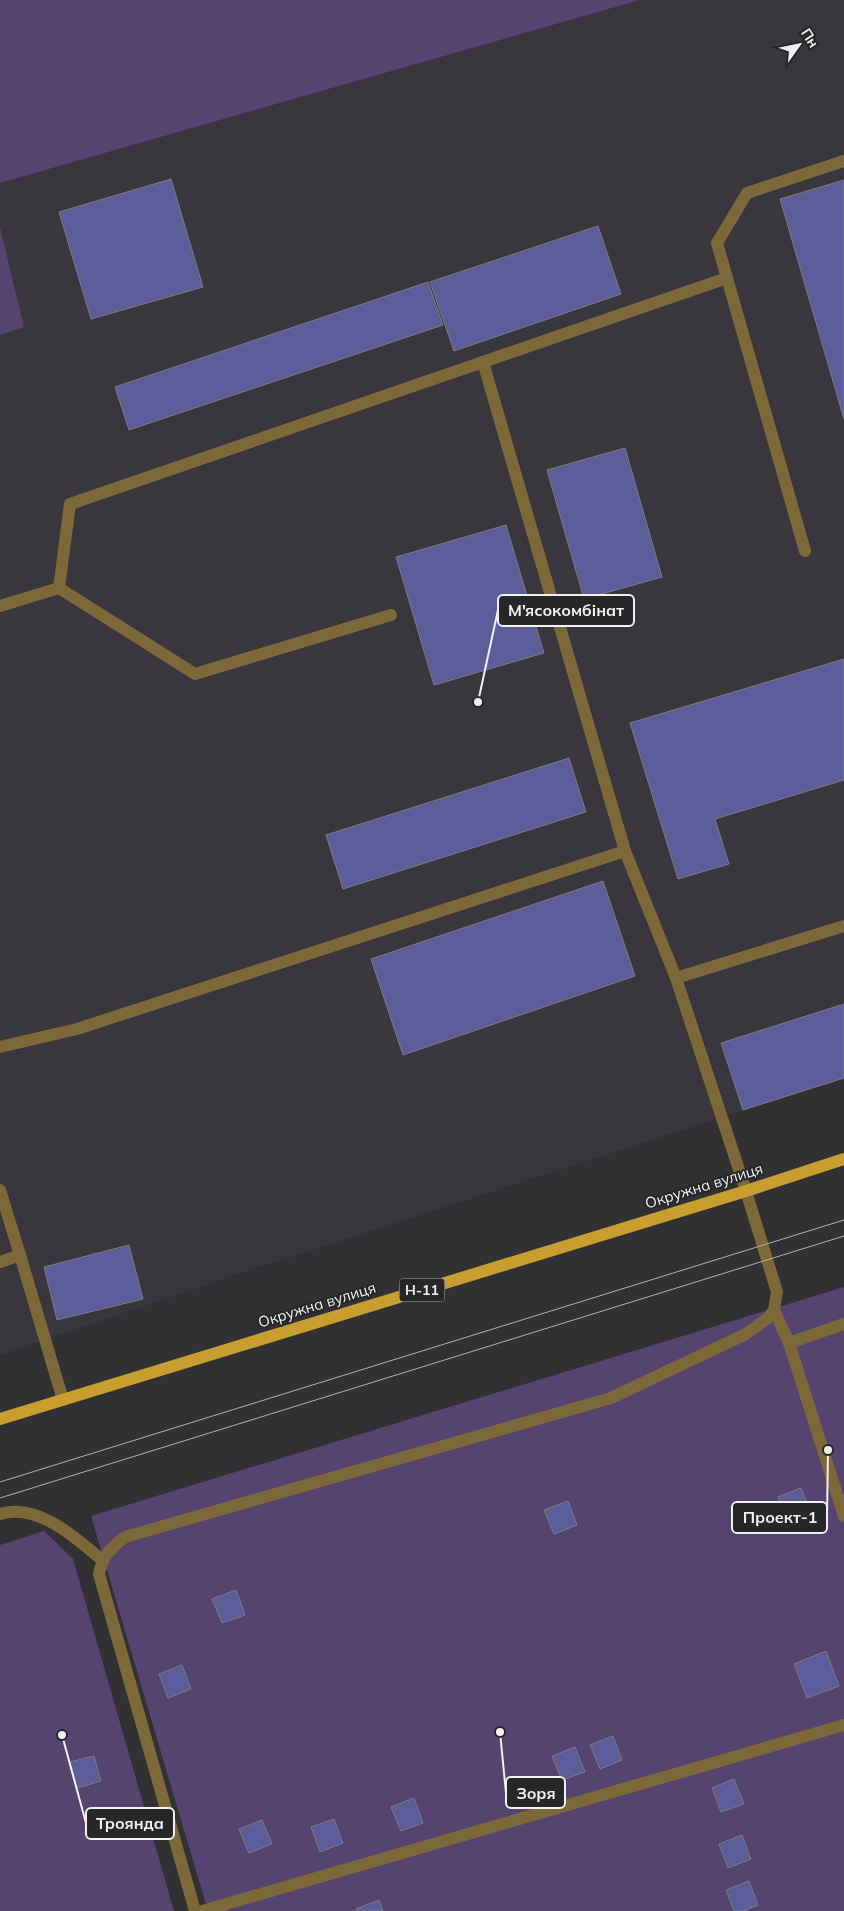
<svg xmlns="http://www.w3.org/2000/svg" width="844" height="1911" font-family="Mulish,sans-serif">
<rect width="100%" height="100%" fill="#313032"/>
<polygon fill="#39363e" points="640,0 844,0 844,1078 247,1271 0,1355 0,335 24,327 0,227 0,183"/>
<g fill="#554470">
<polygon points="0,0 640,0 0,183"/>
<polygon points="0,227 24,327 0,335"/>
<polygon points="844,1287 844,1911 208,1911 91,1516"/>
<polygon points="44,1531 73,1559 174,1911 0,1911 0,1545"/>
</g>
<g fill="#5b5e9a" stroke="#7b7b7e">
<polygon points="171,179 203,287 91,319 59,212"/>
<polygon points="844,180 844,419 780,199"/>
<polygon points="598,226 621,294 454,351 430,282"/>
<polygon points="428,282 443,325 129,430 115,387"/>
<polygon points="625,448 662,577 584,599 547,470"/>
<polygon points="506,525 544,653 434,685 396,557"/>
<polygon points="844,659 844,780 715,819 729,864 678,879 630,723"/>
<polygon points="569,758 586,812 343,889 326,835"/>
<polygon points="603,881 635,976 403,1055 371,959"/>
<polygon points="844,1004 844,1078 743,1110 721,1043"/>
<polygon points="129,1245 143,1299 57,1320 44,1267"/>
<polygon points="801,1488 811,1513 788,1522 778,1497"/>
<polygon points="568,1501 577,1525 554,1534 544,1510"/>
<polygon points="236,1590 245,1615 222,1623 212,1599"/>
<polygon points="826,1651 839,1686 807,1698 794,1664"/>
<polygon points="182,1665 191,1689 168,1698 159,1674"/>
<polygon points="613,1736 622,1760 600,1769 590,1745"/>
<polygon points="575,1747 585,1772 562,1780 552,1756"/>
<polygon points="94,1756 101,1781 77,1788 70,1762"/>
<polygon points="734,1779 744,1804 721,1812 712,1788"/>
<polygon points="414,1798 423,1823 401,1831 391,1807"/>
<polygon points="334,1819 343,1843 320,1852 311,1827"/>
<polygon points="262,1820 272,1844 249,1853 239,1829"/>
<polygon points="742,1835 751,1859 728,1868 719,1844"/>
<polygon points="749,1881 758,1905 743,1911 734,1911 726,1890"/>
<polygon points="379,1900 383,1911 357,1911 356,1909"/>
</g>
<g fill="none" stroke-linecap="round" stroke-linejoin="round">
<g stroke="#7c6839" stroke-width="12">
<polyline points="483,362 727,278"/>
<polyline points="805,551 717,243 747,193 844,161"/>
<polyline points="59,588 70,504 483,362 625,851"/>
<polyline points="0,606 59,588 195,674 391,615"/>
<polyline points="676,978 844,926"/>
<path d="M0,1047L77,1029L625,851L676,978L746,1191L777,1292L774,1310L768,1318L746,1334L611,1398L125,1537C110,1549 103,1554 99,1574L195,1911"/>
<polyline points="0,1190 20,1255 0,1262"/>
<polyline points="20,1255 63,1400"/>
<polyline points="774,1310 789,1343 844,1516"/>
<polyline points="789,1343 844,1324"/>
<path d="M0,1514C37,1502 76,1538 102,1560"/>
<polyline points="202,1911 844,1725"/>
</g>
<polyline stroke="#c89e2f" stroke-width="12" points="0,1419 746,1191 844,1159"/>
<g stroke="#afafb0" stroke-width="1">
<polyline points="0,1482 844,1220"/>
<polyline points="0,1498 844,1236"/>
</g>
</g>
<g text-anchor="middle" stroke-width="4" stroke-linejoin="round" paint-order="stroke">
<rect fill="#272628" stroke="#b4b4b5" stroke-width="1" x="399.5" y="1278.5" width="45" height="23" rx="4"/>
<g font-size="14" font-weight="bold" fill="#f1f1f2">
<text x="422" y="1295">Н-11</text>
</g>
<g font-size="15" fill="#f1f1f2" stroke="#272628">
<text transform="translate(704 1186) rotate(-17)" y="5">Окружна вулиця</text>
<text transform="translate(317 1305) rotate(-17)" y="5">Окружна вулиця</text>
</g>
</g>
<path fill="none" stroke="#f1f1f2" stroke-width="2" d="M478 702L498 610M828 1450L827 1518M500 1732L506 1793M62 1735L86 1823"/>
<g fill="#f1f1f2" stroke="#272628" stroke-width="2">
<circle cx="478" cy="702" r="5"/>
<circle cx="828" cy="1450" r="5"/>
<circle cx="500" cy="1732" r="5"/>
<circle cx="62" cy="1735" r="5"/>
</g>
<g fill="#272628" stroke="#f1f1f2" stroke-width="2">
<rect x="498" y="595" width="136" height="31" rx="5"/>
<rect x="732" y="1502" width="95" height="31" rx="5"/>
<rect x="506" y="1777" width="59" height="31" rx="5"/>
<rect x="86" y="1808" width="88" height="31" rx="5"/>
</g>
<g font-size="16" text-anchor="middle" font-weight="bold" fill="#f1f1f2">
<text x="566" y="616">М'ясокомбінат</text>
<text x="780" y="1523">Проект-1</text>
<text x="536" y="1799">Зоря</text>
<text x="130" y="1829">Троянда</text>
</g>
<g transform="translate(799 45) rotate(57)" stroke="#272628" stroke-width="4" paint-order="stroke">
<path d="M0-4L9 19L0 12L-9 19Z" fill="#f1f1f2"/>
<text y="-8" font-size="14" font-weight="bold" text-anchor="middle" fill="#f1f1f2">Пн</text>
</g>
</svg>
